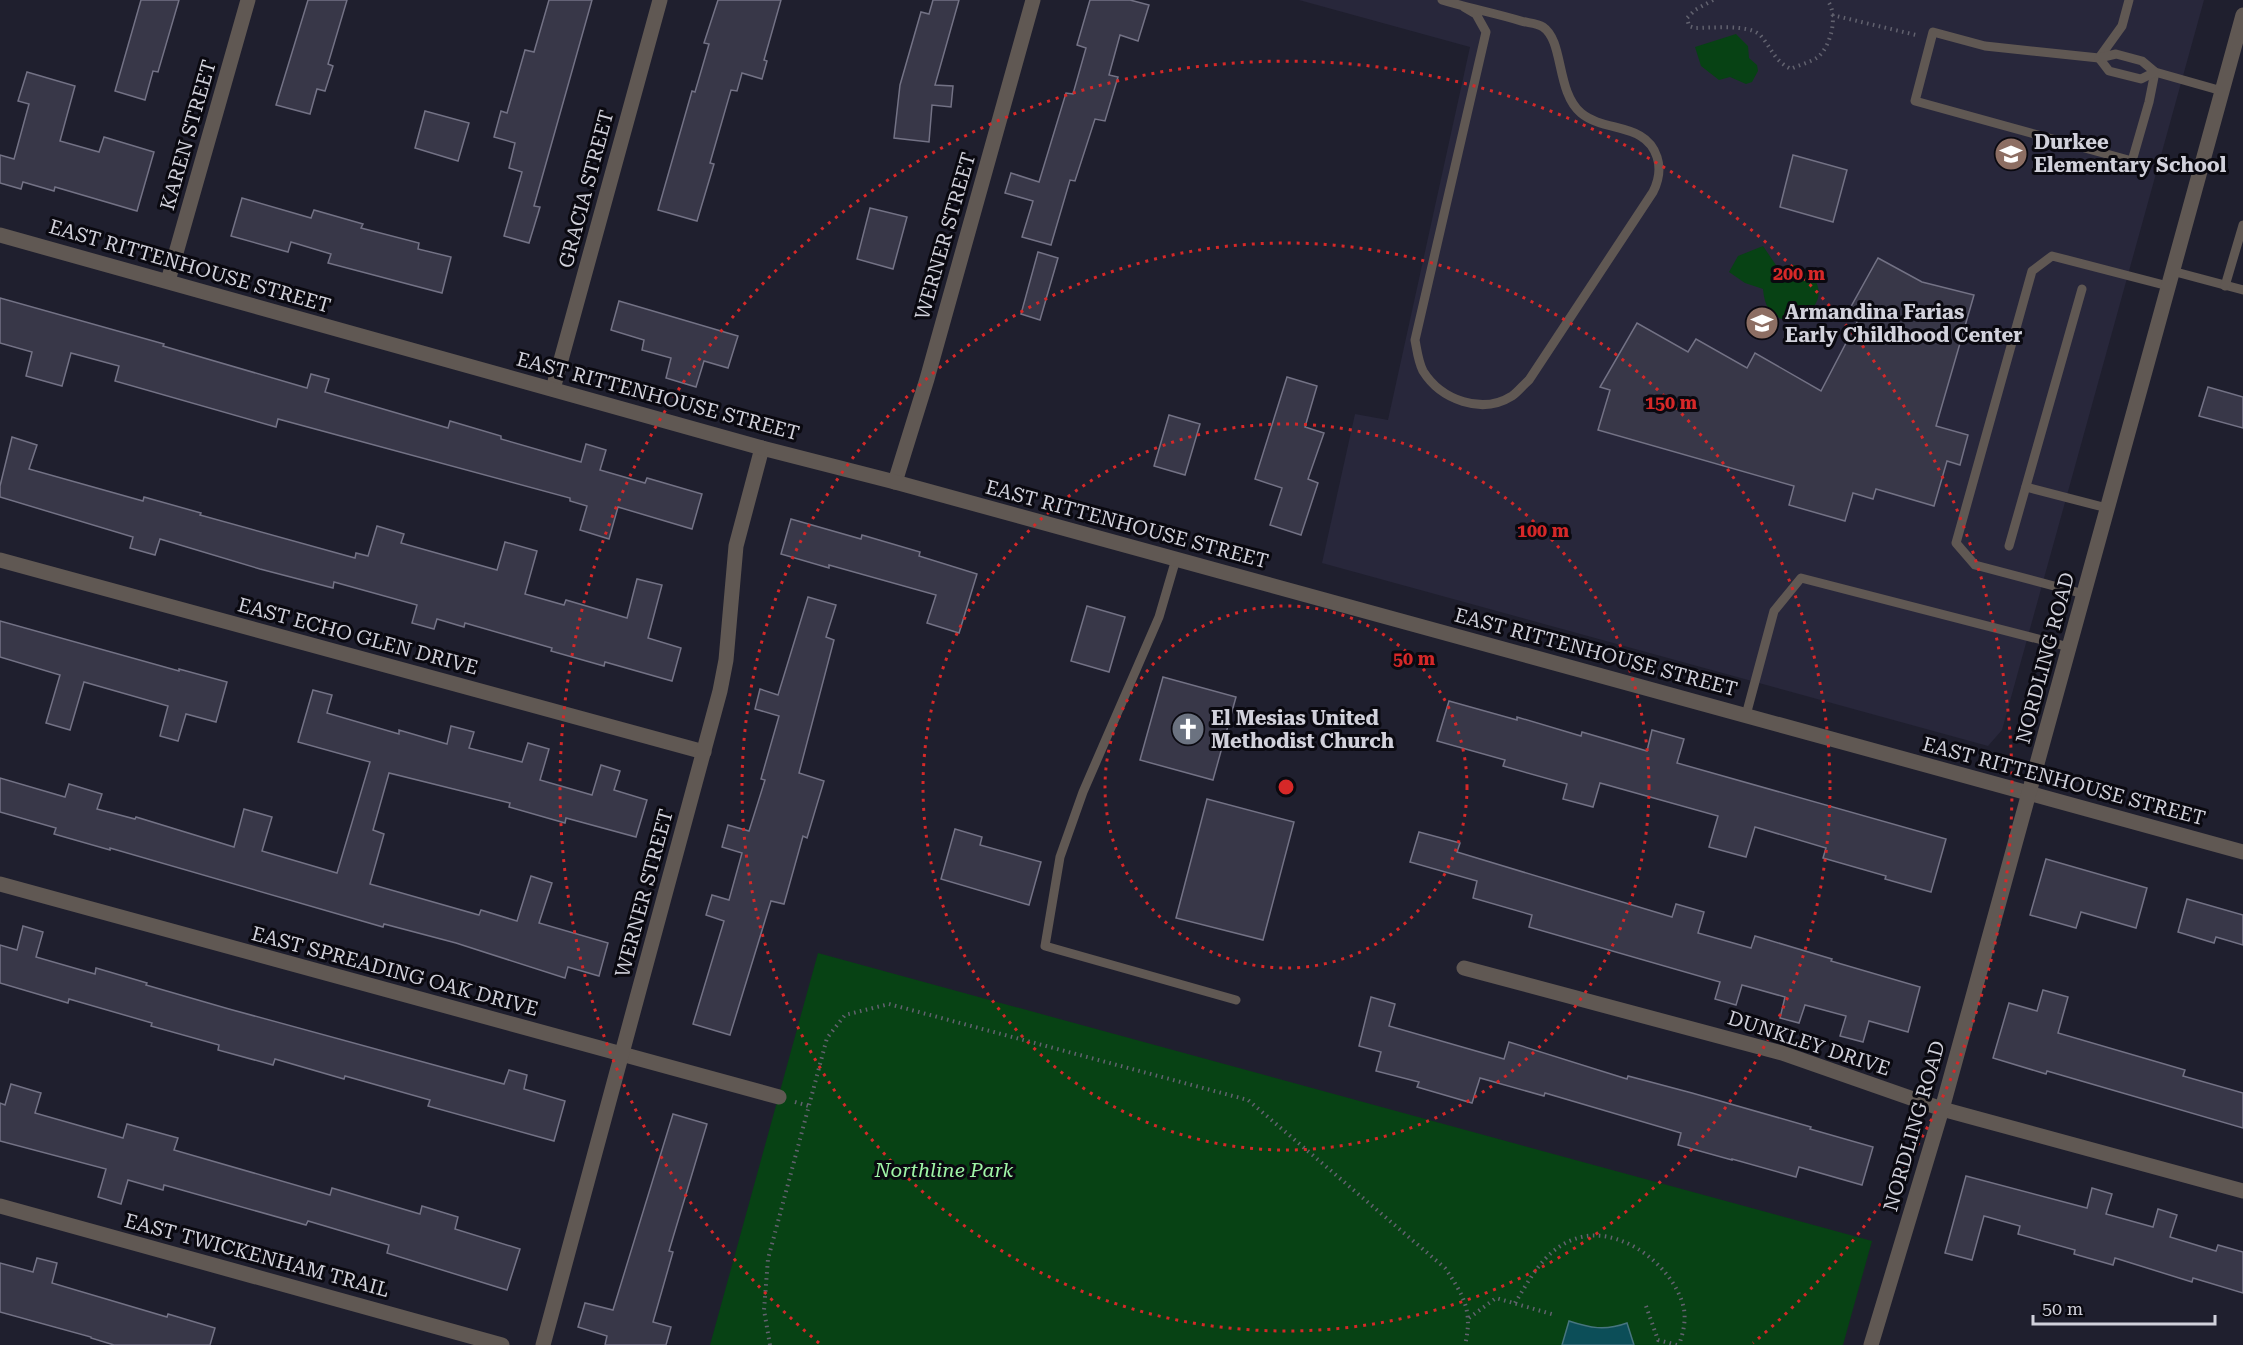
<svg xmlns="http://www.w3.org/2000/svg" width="2243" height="1345" font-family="'Roboto Serif',serif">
<rect width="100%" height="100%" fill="#1f1f2e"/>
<polygon fill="#28273b" points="1299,0 2204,0 2002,730 1988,746 1322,563 1355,414 1388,420 1470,47"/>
<g fill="#074214">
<polygon points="1736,34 1748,46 1749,58 1757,65 1758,71 1752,82 1746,84 1730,77 1719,80 1701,66 1695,47"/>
<path d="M1763,246L1778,268C1789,264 1799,263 1808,272C1847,307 1767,350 1763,289L1745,283L1729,272L1738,256Z"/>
<polygon points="818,953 1872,1241 1843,1345 710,1345"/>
</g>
<path fill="#0c4e58" stroke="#47757f" stroke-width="1.5" d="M1569,1321C1590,1328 1605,1331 1627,1323L1634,1345H1562Z"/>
<g fill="#383748" stroke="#737285" stroke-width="1.5">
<polygon points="141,0 179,0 158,72 153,71 145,100 115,91"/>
<polygon points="308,0 347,0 328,64 333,66 325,91 317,89 310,114 276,105"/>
<polygon points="549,0 592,0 534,206 540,207 529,243 504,236 522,172 509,168 515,143 494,137 501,111 507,113 525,50 534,52"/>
<polygon points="718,0 781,0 764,60 767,61 762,79 742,73 737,91 731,90 710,163 714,164 697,221 658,210 692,91 695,92 709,44 704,43"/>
<polygon points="933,0 959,0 935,85 953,86 951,107 932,105 929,142 894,138 900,85 921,12 929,14"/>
<polygon points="1090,0 1130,0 1149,5 1138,41 1120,35 1109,75 1118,77 1105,121 1095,119 1075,181 1070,180 1051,245 1022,237 1033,201 1005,193 1011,173 1039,182 1066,93 1073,94 1086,48 1077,45"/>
<polygon points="27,72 75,86 60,141 99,152 104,137 154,152 137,211 55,187 54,191 23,182 21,189 0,183 0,155 14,159 29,104 18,101"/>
<polygon points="425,111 469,123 458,161 415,148"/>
<polygon points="1793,155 1847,170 1833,222 1780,207"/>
<polygon points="242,198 311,218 314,210 363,224 361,228 419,243 418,249 451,257 442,293 328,263 331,254 291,242 288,252 231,236"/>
<polygon points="870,208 907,217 893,269 857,259"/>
<polygon points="1038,252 1058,258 1040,320 1021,314"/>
<polygon points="1878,258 1922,282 1974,295 1936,426 1968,435 1960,465 1947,461 1934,506 1876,489 1873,499 1853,493 1845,521 1789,505 1794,486 1598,430 1610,390 1600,387 1637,323 1688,352 1696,339 1747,368 1755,353 1821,391 1859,318 1848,312"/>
<polygon points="0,298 164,344 163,346 307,388 311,374 329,379 325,392 448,428 450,421 501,436 501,439 581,462 586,444 606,450 600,470 645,483 647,478 702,494 692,529 618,507 609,539 580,530 587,506 570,501 570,498 278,419 276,427 115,381 119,366 71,353 62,386 26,376 32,352 0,343"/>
<polygon points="619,301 738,336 728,368 704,361 696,387 666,378 671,358 642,350 644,340 611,330"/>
<polygon points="1287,377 1317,386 1305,427 1324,433 1308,479 1318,483 1301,535 1270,525 1282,488 1255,479"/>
<polygon points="2208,387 2243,397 2243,428 2199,416"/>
<polygon points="1169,415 1200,424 1185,475 1154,466"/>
<polygon points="12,437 37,445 29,469 143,501 144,497 201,513 200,515 355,558 356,553 368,556 377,526 404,534 401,543 497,570 505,542 537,551 525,594 564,605 566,600 627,618 637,579 662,585 648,638 681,648 672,681 605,662 604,666 551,651 552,648 465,623 464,627 437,619 434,629 412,623 417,605 334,582 333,588 260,569 160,539 155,555 130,548 133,537 0,497 0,486"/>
<polygon points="791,519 861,539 862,535 920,552 919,556 977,574 959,633 927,623 936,595 829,565 829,568 781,554"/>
<polygon points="808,597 836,605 826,637 834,640 799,773 824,781 807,838 803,836 784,904 771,901 730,1035 693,1024 724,921 706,915 712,895 729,900 742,853 722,847 728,825 749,831 765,780 761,779 779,716 755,709 760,689 778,695"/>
<polygon points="1087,606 1125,617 1109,672 1071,661"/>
<polygon points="0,621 179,671 179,669 227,682 216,722 186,714 178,741 160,736 168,706 84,682 70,730 46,723 60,675 0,657"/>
<polygon points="1163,677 1236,697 1213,780 1140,760"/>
<polygon points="313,690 332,695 327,713 399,734 399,730 447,744 451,726 474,732 469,748 522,762 528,743 549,749 540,780 592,795 601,765 620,771 614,790 647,800 636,837 566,818 565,823 509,807 510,803 389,773 373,830 384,834 370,884 479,915 481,910 517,921 531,876 552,883 539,923 608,943 599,976 568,967 565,978 456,943 384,924 383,927 110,848 110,850 54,834 56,828 0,812 0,778 65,797 69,784 102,794 97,809 135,819 136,817 234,847 244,809 272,817 262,851 337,873 370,762 298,742"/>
<polygon points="1449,701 1517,720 1517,717 1581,736 1582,732 1647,751 1652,730 1684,739 1677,763 1946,839 1931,892 1885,879 1886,876 1823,858 1826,848 1755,827 1746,857 1709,847 1718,816 1600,783 1593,807 1563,799 1567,784 1503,766 1505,760 1437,741"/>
<polygon points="1207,799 1294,822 1263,940 1176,918"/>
<polygon points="955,829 982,837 980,845 1041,862 1029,905 941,879"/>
<polygon points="1419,832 1460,843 1457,852 1672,917 1676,904 1704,912 1698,933 1751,948 1755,936 1832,959 1831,961 1920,987 1908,1032 1869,1021 1863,1042 1840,1036 1846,1016 1805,1005 1799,1023 1780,1018 1785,997 1742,985 1736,1005 1715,999 1720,982 1529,927 1532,915 1473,898 1477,881 1410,862"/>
<polygon points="2046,859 2147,888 2136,928 2081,912 2076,928 2030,915"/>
<polygon points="2187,899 2243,915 2243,945 2216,937 2214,943 2178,932"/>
<polygon points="23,926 43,932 36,957 95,974 96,968 147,983 146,985 229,1009 504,1084 509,1070 527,1075 524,1089 565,1101 554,1141 428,1106 430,1100 345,1076 344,1079 275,1059 273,1065 218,1050 219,1045 151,1026 152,1023 69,999 68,1003 0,983 0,945 17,950"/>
<polygon points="2043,990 2068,997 2058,1033 2185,1070 2183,1076 2243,1093 2243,1128 2047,1071 2046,1074 1993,1058 2009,1003 2037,1011"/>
<polygon points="1371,997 1395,1004 1389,1026 1504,1059 1509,1042 1627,1079 1628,1076 1692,1093 1811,1127 1810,1129 1873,1147 1862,1185 1799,1167 1796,1177 1732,1159 1732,1160 1678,1145 1681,1133 1545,1093 1544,1096 1480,1078 1472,1103 1417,1087 1419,1082 1376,1071 1381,1052 1359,1046"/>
<polygon points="11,1084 41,1093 35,1113 123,1138 127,1124 178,1138 174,1150 330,1195 332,1188 420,1214 422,1206 458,1217 455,1229 520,1249 507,1290 387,1253 389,1245 308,1221 306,1225 164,1185 163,1190 128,1180 121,1204 98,1197 106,1169 0,1141 0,1103 5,1105"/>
<polygon points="673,1114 707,1124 669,1251 673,1252 653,1322 671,1327 666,1345 605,1345 607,1336 578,1327 585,1303 613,1310"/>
<polygon points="1966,1176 2087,1208 2092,1188 2112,1194 2106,1214 2153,1227 2158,1209 2177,1215 2170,1237 2216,1251 2218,1245 2243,1252 2243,1293 2193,1278 2192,1282 2115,1258 2113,1265 2074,1254 2075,1250 2018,1234 2020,1226 1984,1216 1972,1260 1945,1253"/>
<polygon points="37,1258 57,1263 52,1283 167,1317 168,1314 215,1328 210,1345 114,1345 91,1338 91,1337 0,1312 0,1263 33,1272"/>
</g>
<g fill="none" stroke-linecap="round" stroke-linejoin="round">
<g stroke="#62626f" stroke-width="4" stroke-dasharray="1.5 4.5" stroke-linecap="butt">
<path d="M1713,0L1695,10L1687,18L1689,26L1695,28C1711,28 1749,24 1760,35C1772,48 1773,60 1791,69C1799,65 1811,62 1818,57C1831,46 1839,14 1827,0"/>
<polyline points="1832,15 1916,35"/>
<polyline points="795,1102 809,1106"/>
<path d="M1515,1303C1530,1279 1544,1251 1572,1240C1617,1221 1675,1266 1684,1309C1686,1322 1683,1333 1679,1345"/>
<polyline points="1646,1306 1658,1340 1677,1345"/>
<polyline points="1469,1318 1496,1298 1555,1315"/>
<path d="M770,1345L764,1310L768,1259L827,1038L845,1015L889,1004L1248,1100L1445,1268C1464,1296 1473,1311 1465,1345"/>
</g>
<g stroke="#605853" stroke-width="9">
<path d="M1442,0C1468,8 1495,13 1521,21C1528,23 1537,23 1543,27C1564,41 1556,92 1581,113C1605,133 1646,122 1657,157C1661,169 1659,180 1653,192L1529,380C1523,385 1518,392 1512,396C1482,415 1441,400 1423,371C1418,361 1417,350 1415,340L1486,32L1476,14L1464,7"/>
<polyline points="2129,0 2122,26 2099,58 1985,46 1933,32 1915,101 2132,161 2149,102 2155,72"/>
<polyline points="2155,72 2141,79 2109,71 2099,58 2116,54 2142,61 2155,72 2222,91"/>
<polyline points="2172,271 2243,290"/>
<polyline points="2225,286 2243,225"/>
<polyline points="2026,487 2107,508"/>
<polyline points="2009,546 2082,289"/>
<polyline points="1176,559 1159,617 1083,792 1060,857 1045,946 1236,1000"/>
<polyline points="2084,594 1975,565 1956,543 2032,271 2052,256 2168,286"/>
<polyline points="1746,715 1774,611 1801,578 2069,647"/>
</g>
<g stroke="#605853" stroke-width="15">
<polyline points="168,281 248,0"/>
<polyline points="553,389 660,0"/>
<polyline points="895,482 927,379 1033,0"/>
<polyline points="0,560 704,752"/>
<polyline points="0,884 779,1097"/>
<polyline points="1464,968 1782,1053 1942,1109 2243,1191"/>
<polyline points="0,1206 502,1345"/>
<polyline points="543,1345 720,691 726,660 736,546 762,448"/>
</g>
<g stroke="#605853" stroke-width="15">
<polyline points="0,235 762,448 895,482 2243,852"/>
<polyline points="1871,1345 1942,1109 2243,15"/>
</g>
</g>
<g fill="none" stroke="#d62828" stroke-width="3" stroke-dasharray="3 6">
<circle cx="1286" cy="787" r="181"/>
<circle cx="1286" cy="787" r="363"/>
<circle cx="1286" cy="787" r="544"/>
<path d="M819 1343A726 726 0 1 1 1753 1343"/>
</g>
<defs>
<g id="school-disc" transform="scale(1.725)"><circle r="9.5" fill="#8d6e63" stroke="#0a0910"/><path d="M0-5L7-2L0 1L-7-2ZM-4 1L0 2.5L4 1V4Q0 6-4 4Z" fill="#fff"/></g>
<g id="church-disc" transform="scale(1.725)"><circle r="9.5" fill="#6b7280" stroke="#0a0910"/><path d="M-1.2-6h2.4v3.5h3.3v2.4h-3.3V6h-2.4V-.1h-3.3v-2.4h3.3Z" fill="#fff"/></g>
</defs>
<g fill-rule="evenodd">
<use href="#school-disc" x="2011" y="154"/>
<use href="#school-disc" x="1762" y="323"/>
<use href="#church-disc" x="1188" y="729"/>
</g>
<g text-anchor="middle" stroke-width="6" stroke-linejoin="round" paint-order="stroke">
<g font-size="20" fill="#d1d1db" stroke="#0a0910">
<text transform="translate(188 135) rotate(-74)" y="7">KAREN STREET</text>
<text transform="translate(586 189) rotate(-75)" y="7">GRACIA STREET</text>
<text transform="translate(945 236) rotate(-74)" y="7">WERNER STREET</text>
<text transform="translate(190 266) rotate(16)" y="7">EAST RITTENHOUSE STREET</text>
<text transform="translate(658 396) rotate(15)" y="7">EAST RITTENHOUSE STREET</text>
<text transform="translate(1127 524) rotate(15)" y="7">EAST RITTENHOUSE STREET</text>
<text transform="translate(358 636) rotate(15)" y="7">EAST ECHO GLEN DRIVE</text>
<text transform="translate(1596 652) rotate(15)" y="7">EAST RITTENHOUSE STREET</text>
<text transform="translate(2045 658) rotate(-75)" y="7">NORDLING ROAD</text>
<text transform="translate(2064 781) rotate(15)" y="7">EAST RITTENHOUSE STREET</text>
<text transform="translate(644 893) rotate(-75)" y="7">WERNER STREET</text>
<text transform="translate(395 971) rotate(15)" y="7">EAST SPREADING OAK DRIVE</text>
<text transform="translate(1809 1043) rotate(18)" y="7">DUNKLEY DRIVE</text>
<text transform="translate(1914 1126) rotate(-74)" y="7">NORDLING ROAD</text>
<text transform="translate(257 1255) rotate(15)" y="7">EAST TWICKENHAM TRAIL</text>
</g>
<g font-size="20" font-weight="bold" fill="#d1d1db" stroke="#0a0910" text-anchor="start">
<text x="2034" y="149">Durkee<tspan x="2034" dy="23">Elementary School</tspan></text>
<text x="1785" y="319">Armandina Farias<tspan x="1785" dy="23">Early Childhood Center</tspan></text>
<text x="1211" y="725">El Mesias United<tspan x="1211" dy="23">Methodist Church</tspan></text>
</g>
<g font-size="20" font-style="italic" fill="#a0f6a7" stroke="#0a0910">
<text x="944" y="1177">Northline Park</text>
</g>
</g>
<circle cx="1286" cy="787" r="9" fill="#d62828" stroke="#0a0910" stroke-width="3"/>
<g font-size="18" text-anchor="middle" font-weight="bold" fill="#d62828" stroke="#0a0910" stroke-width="6" stroke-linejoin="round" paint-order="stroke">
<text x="1799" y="280">200 m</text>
<text x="1671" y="409">150 m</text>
<text x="1543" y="537">100 m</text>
<text x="1414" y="665">50 m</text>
</g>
<path d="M2033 1315v9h182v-9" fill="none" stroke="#d1d1db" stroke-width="3"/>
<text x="2042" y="1315" font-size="18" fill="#d1d1db" stroke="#0a0910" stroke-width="4.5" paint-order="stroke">50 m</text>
</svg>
